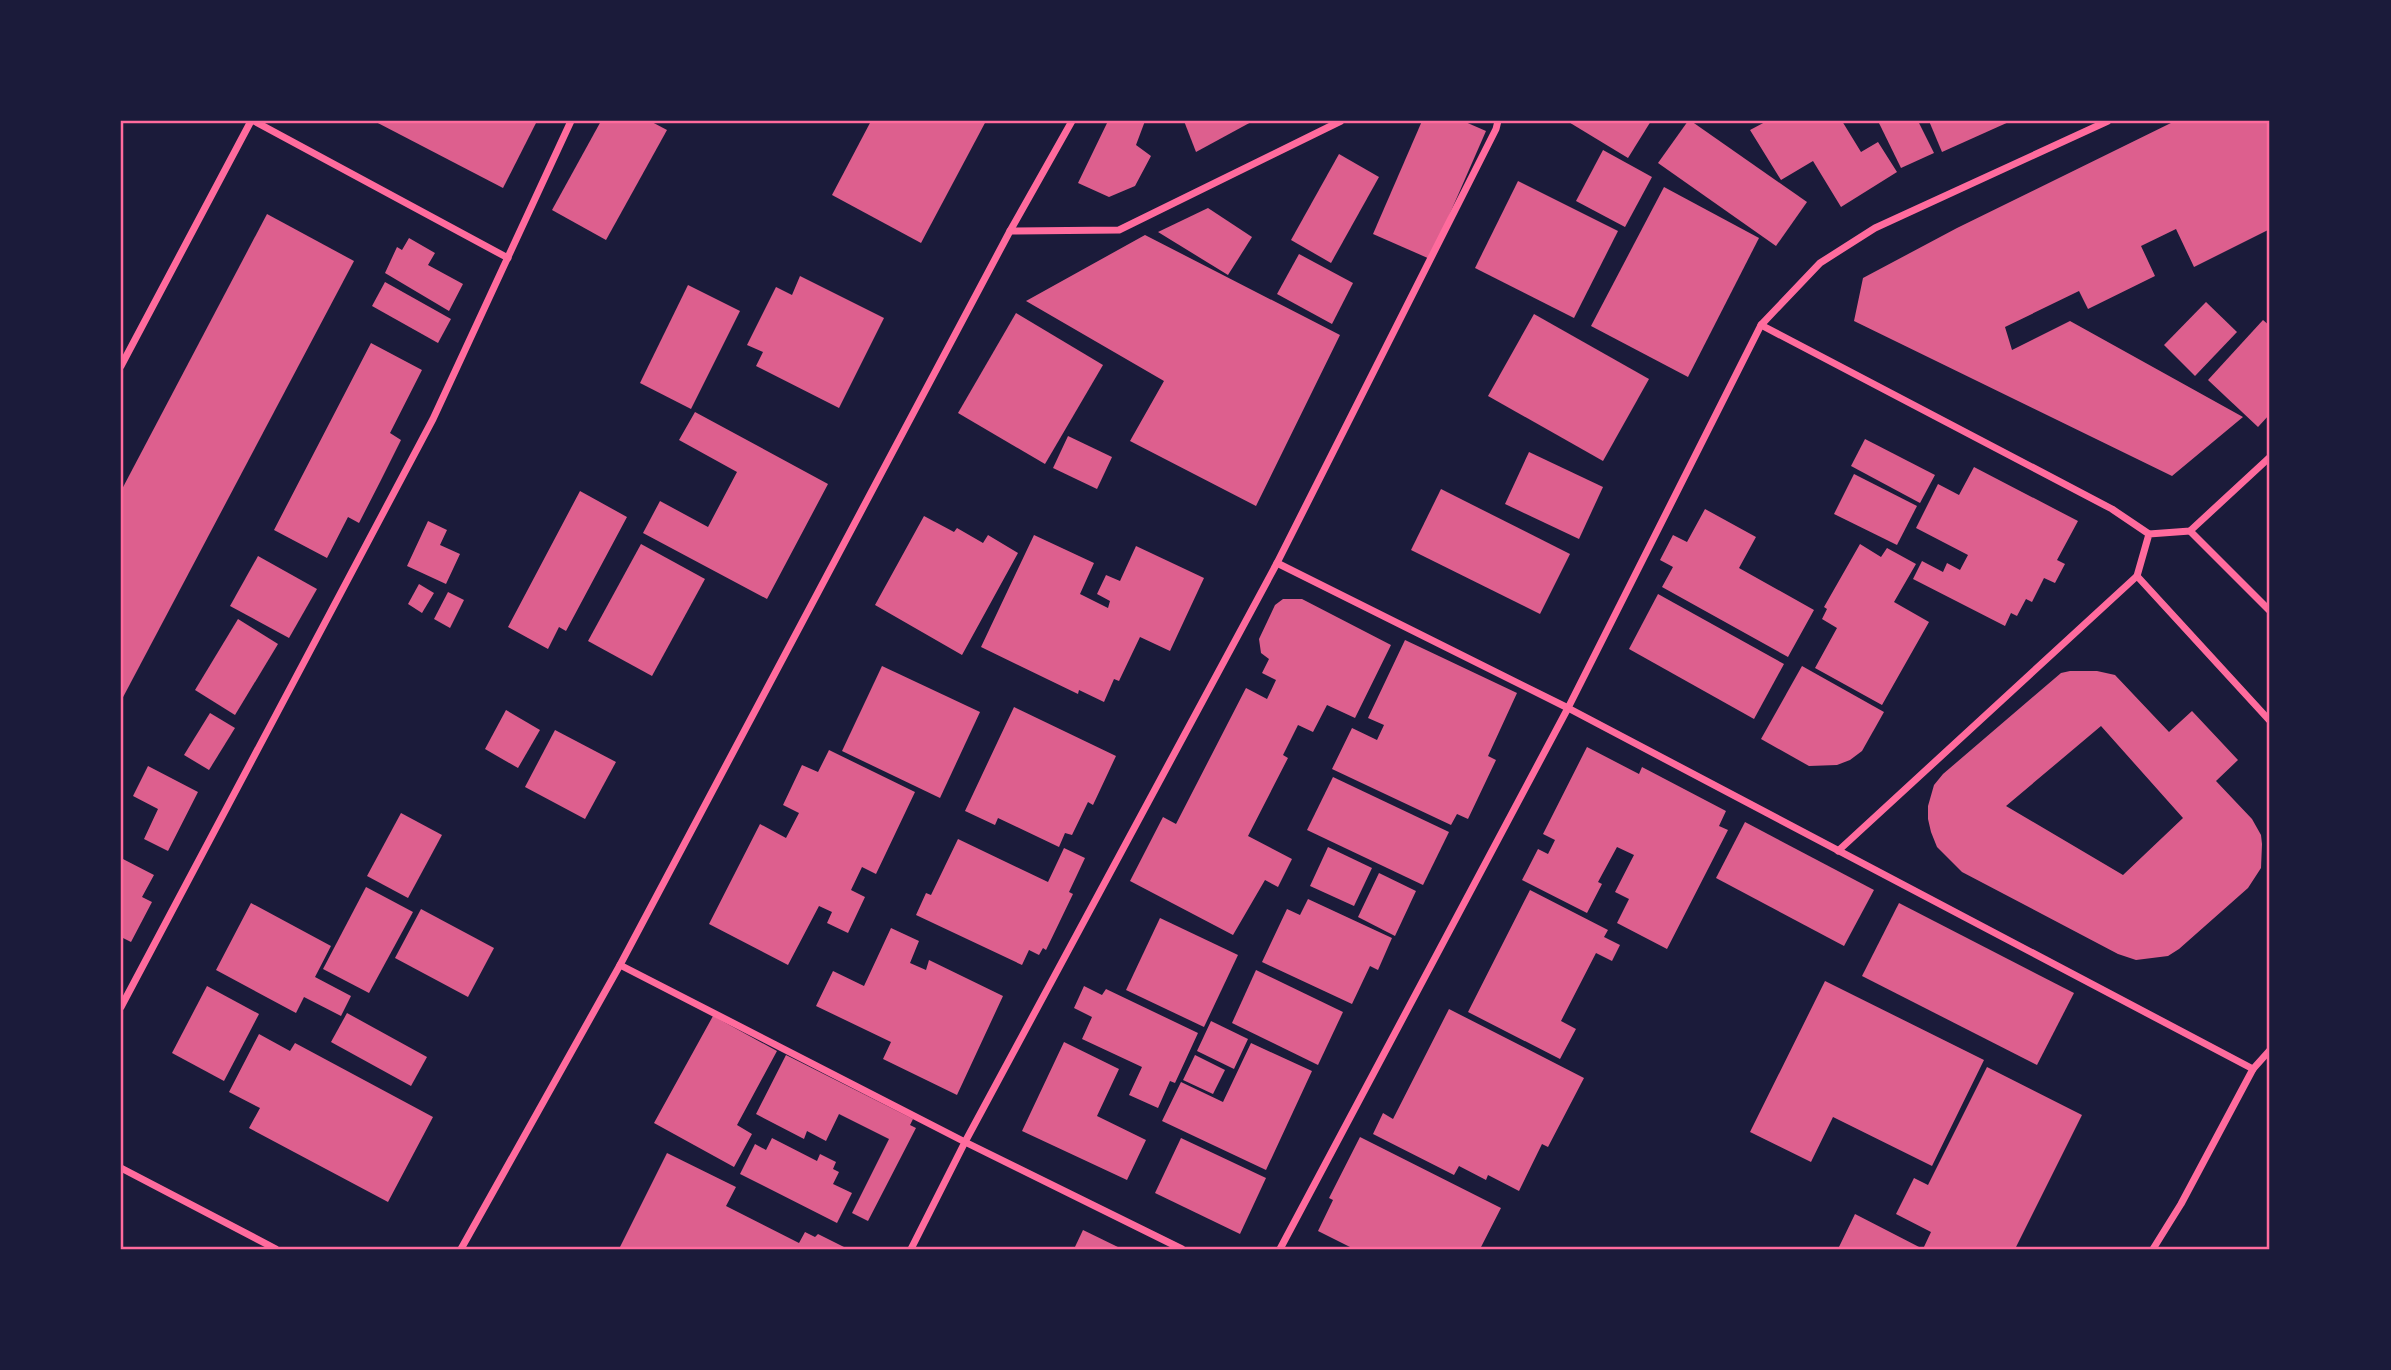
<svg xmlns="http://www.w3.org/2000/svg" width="2391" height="1370" font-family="'Fira Sans',sans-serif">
<rect width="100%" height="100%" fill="#1b1b3a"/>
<g fill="#dd5f8e" fill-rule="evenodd">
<polygon points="374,121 537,121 503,188"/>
<polygon points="601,121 650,121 667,130 606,240 552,210"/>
<polygon points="871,121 986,121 921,243 832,195"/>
<polygon points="1108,121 1145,121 1136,145 1151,156 1135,186 1109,197 1078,183"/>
<polygon points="1184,121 1253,121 1196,152"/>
<polygon points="1422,121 1463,121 1486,131 1430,259 1373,234"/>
<polygon points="1567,121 1651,121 1628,158"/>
<polygon points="1688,121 1691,121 1807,202 1776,246 1658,163"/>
<polygon points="1767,121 1842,121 1861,152 1878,142 1897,172 1841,207 1813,161 1781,180 1750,130"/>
<polygon points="1878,121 1918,121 1934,153 1901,168"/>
<polygon points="1929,121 2011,121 1942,152"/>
<polygon points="2175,121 2270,121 2270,229 2194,267 2176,229 2141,246 2155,276 2088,309 2079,291 2005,327 2012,350 2070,321 2243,417 2172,476 1854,321 1863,278 1957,228"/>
<polygon points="1603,150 1652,177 1625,227 1576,201"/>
<polygon points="1339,154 1379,177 1331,263 1291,240"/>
<polygon points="1518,181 1618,231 1574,318 1475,268"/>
<polygon points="1664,187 1759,238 1688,377 1591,326"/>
<polygon points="1208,208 1252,237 1228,275 1158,232"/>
<polygon points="267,214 354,261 121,701 121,491"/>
<polygon points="1145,235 1340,335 1256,506 1130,441 1164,381 1026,301"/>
<polygon points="409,238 435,253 428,265 463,284 449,311 385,273 397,247 402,250"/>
<polygon points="1299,254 1353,283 1332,324 1277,294"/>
<polygon points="800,276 884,318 839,408 756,366 763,352 747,345 776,287 792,295"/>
<polygon points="385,282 451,319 438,343 372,306"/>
<polygon points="688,285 740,311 691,409 640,383"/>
<polygon points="2206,302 2237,332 2195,376 2164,345"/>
<polygon points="1016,313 1103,365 1045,464 958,413"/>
<polygon points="1534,314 1649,379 1603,461 1488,396"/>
<polygon points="2263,320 2270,326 2270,414 2258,427 2208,380"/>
<polygon points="371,343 422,370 390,433 401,440 380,482 359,523 348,517 327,558 274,530"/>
<polygon points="695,412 828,484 767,599 643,533 660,501 708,527 737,472 679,440"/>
<polygon points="1068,436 1112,457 1097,489 1053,468"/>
<polygon points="1865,439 1935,475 1920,503 1851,466"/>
<polygon points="1529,452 1603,487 1579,539 1505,504"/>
<polygon points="1974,467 2078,521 2057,560 2065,564 2055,583 2044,578 2032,602 2026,599 2017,616 2011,613 2005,626 1913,579 1922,561 1943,572 1947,563 1960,570 1968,555 1916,528 1938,484 1959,495"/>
<polygon points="1854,474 1917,506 1897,545 1834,514"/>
<polygon points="1441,489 1570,554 1540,614 1411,550"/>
<polygon points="580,491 627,517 566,631 559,627 548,649 508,627"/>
<polygon points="1705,509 1756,537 1739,568 1814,610 1788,657 1662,587 1673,567 1660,560 1673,535 1687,542"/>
<polygon points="924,516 954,532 957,528 983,543 988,535 1018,553 962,655 875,605"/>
<polygon points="428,521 447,530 440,545 460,554 446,584 407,566"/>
<polygon points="1034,535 1094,563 1080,594 1108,608 1110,601 1097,594 1106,575 1120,581 1136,546 1204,578 1170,651 1140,637 1119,681 1114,679 1104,702 1079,690 1078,694 981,647"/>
<polygon points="641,544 705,579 652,676 588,641"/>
<polygon points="1860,544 1881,557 1887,548 1916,564 1894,602 1929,622 1882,705 1815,668 1837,628 1822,619 1827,609 1824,607"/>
<polygon points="258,556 317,589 289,638 230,606"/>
<polygon points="419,584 434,593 422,613 408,604"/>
<polygon points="448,592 464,600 450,628 434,619"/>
<polygon points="1658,594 1784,664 1754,719 1629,649"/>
<polygon points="1283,599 1302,599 1391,645 1355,718 1327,705 1313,732 1298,725 1283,755 1288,758 1248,836 1292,859 1278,887 1265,880 1233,935 1130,881 1163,817 1176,824 1246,688 1267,699 1276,680 1262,673 1269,659 1261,653 1259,639 1275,605"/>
<polygon points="238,619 278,644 235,715 195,690"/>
<polygon points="1405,640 1517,693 1488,756 1496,760 1468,819 1457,814 1451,825 1332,769 1352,728 1377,740 1384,725 1368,718"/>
<polygon points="882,666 980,712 940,798 842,751"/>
<polygon points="1802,666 1884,712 1862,751 1850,760 1837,765 1809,766 1761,739"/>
<path d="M2070,671H2097L2115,675L2169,732L2192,711L2238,760L2216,781L2252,819L2261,835L2262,844L2261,868L2248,888L2179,949L2168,956L2136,960L2118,954L1962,872L1937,847L1931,832L1928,819V806L1934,785L1943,774L2061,673ZM2101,726L2183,818L2123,875L2006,806Z"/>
<polygon points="1014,707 1116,756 1093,805 1088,802 1072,835 1065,833 1059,847 998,818 995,825 965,811"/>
<polygon points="506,710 540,730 518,768 485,749"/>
<polygon points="210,713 235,728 209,770 184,755"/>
<polygon points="555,730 616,762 585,819 525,787"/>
<polygon points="1587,747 1639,774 1642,767 1726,811 1719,826 1728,830 1667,949 1617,923 1629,899 1615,892 1634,855 1617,847 1598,882 1602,884 1587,913 1522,880 1538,849 1548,854 1555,840 1543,834"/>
<polygon points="829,750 915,792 876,874 862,867 851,890 865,897 848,933 827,923 832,912 819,906 788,965 709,924 760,824 786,838 799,813 783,805 802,765 818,772"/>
<polygon points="148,766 198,792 168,851 144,839 158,809 133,796"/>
<polygon points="1333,777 1449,832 1423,885 1307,830"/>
<polygon points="401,813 442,835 408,898 367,876"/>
<polygon points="1745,822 1874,890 1844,946 1716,878"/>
<polygon points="958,839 1048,882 1064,848 1085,858 1069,892 1073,894 1046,950 1043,948 1039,955 1029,950 1022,965 916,915 926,893 931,895"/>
<polygon points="1328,847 1372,868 1354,906 1310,886"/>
<polygon points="121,858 154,875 142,897 152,902 131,942 121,937"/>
<polygon points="1379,873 1416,891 1395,936 1358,917"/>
<polygon points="366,887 413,912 369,993 323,969"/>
<polygon points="1530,890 1608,930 1604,937 1620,945 1612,961 1596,953 1561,1021 1576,1029 1560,1059 1468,1012"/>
<polygon points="1308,899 1392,938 1378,970 1370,966 1352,1004 1262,962 1287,909 1300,915"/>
<polygon points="251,903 331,946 315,977 351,996 341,1016 304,997 296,1013 216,970"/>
<polygon points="1899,903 2074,993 2037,1065 1862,976"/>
<polygon points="421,909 494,948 468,997 395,958"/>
<polygon points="1160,918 1238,955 1204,1027 1126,990"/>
<polygon points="891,928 919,941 910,963 926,970 929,960 1003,996 957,1095 883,1059 891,1042 816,1006 833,971 864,986"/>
<polygon points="1256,970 1343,1012 1318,1065 1232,1023"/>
<polygon points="1825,981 1984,1060 1932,1166 1833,1117 1811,1162 1750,1132"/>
<polygon points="207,986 259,1014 224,1081 172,1053"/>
<polygon points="1084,986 1102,995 1106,989 1198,1033 1175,1083 1170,1081 1158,1108 1129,1095 1142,1067 1082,1039 1092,1017 1074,1008"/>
<polygon points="1449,1009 1584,1078 1548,1147 1542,1144 1519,1191 1488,1175 1486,1180 1459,1166 1454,1175 1373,1134 1383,1113 1393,1119"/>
<polygon points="347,1013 427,1057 411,1086 331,1042"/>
<polygon points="713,1016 777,1051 737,1125 752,1134 734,1167 654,1123"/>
<polygon points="1211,1021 1248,1039 1234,1069 1197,1051"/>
<polygon points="259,1034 290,1051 295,1043 433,1117 388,1202 249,1128 260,1108 229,1092"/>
<polygon points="1064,1042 1119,1069 1097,1116 1146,1140 1127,1180 1022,1131"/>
<polygon points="1251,1043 1312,1071 1266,1170 1162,1121 1181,1082 1223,1102"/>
<polygon points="786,1055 913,1119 910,1125 916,1128 868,1221 852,1213 889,1139 839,1114 826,1141 807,1131 804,1139 756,1114"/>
<polygon points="1195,1055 1225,1070 1213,1094 1183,1080"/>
<polygon points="1987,1067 2082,1115 2015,1249 1838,1249 1855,1214 1923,1249 1931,1232 1896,1214 1914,1178 1928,1185"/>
<polygon points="1360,1137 1501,1208 1480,1249 1354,1249 1318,1231 1333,1200 1329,1198"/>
<polygon points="772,1138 817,1161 820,1154 836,1162 833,1169 839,1172 833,1184 852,1193 837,1223 740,1174 755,1144 766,1150"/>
<polygon points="1181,1138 1266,1178 1240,1234 1155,1193"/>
<polygon points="667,1153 736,1187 726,1206 799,1243 805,1232 815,1237 818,1234 848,1249 619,1249"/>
<polygon points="1083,1230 1122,1249 1074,1249"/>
</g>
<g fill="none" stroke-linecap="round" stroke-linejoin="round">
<g stroke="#ff6b9d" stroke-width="7">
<polyline points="254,121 508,258"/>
<polyline points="1010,231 1119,230 1341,121"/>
<polyline points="1761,325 2112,509 2149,534"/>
<polyline points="121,366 251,121"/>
<polyline points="2190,531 2270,611"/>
<polyline points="1277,563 1568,708 2253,1069"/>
<polyline points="2137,576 2270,721"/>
<polyline points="1838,851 2137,576 2149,534 2190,531 2270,457"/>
<polyline points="620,965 965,1142 1182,1249"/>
<polyline points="121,1007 433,419 571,121"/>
<polyline points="121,1168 276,1249"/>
<polyline points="461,1249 620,965 1010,231 1072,121"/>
<polyline points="911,1249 965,1142 1277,563 1496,129 1498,121"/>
<polyline points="1280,1249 1568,708 1761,325 1820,263 1875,228 2108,121"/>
<polyline points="2153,1249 2181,1204 2253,1069 2270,1050"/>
</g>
</g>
<rect width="2391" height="1370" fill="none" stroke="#1b1b3a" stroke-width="245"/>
<rect x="122" y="122" width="2146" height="1126" fill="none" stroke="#ff6b9d" stroke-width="2.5"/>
</svg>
